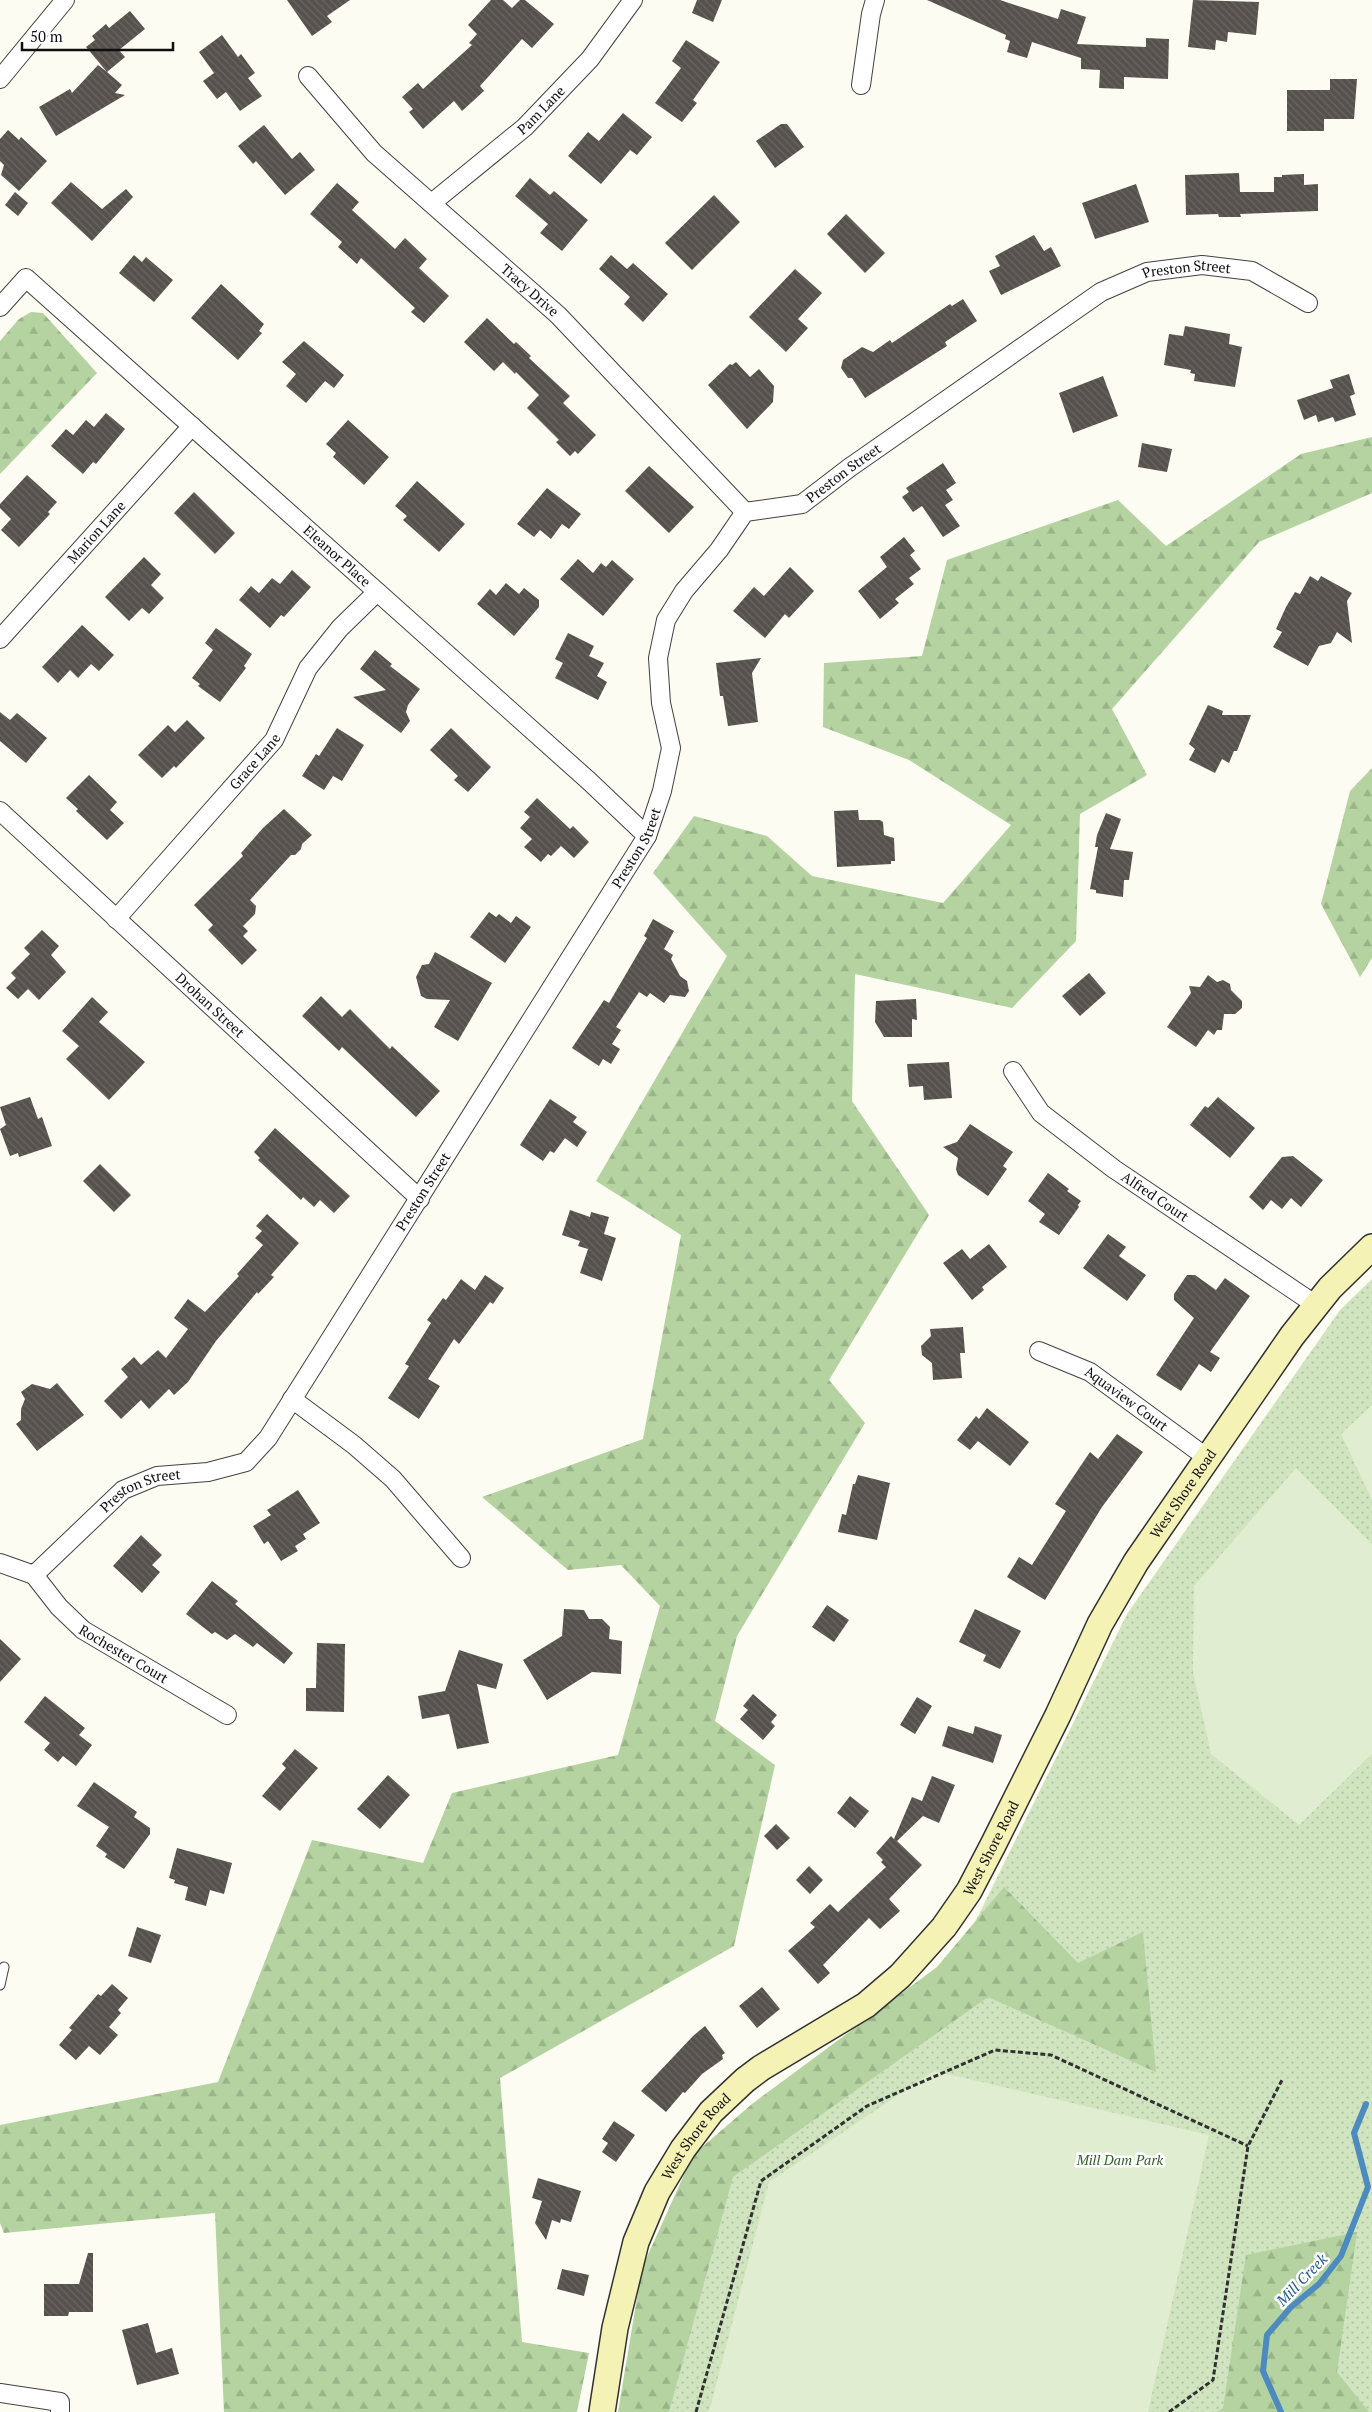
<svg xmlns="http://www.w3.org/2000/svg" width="1372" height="2412" font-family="'PT Serif',serif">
<defs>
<pattern id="grass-dots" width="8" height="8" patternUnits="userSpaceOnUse" patternTransform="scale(1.25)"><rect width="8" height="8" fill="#d0e4bf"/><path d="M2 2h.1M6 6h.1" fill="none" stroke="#b1c2a3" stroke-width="1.8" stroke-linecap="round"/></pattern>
<pattern id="forest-firs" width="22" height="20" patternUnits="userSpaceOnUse" patternTransform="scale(1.25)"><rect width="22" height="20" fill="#b4d3a1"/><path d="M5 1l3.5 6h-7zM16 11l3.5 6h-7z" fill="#9ab489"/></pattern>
<pattern id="building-back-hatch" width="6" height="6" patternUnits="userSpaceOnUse" patternTransform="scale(1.25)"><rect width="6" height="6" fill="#56514d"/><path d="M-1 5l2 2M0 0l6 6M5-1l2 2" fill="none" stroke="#696562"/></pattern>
</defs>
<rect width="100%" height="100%" fill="#fdfcf2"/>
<polygon fill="url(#grass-dots)" points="1372,1279 1372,2412 642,2412 688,2175 948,1977 1127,1614 1340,1310"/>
<g fill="url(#forest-firs)">
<polygon points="31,312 43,313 97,373 0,474 0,341 19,319"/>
<polygon points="1372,437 1372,493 1259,542 1112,709 1147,775 1080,814 1076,941 1012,1008 855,974 852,1101 929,1215 829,1380 865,1423 737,1636 715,1721 775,1765 734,1946 500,2078 522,2342 589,2353 577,2412 224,2412 215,2213 4,2233 0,2223 0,2125 218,2082 312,1840 423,1863 452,1793 618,1755 660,1606 621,1565 568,1570 482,1497 643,1439 681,1235 596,1181 727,956 653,873 694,816 767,836 812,876 943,903 1011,825 909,760 823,727 824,663 922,656 947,560 1118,500 1166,546 1301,454"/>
<polygon points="1372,768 1372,958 1360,977 1321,904 1350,791"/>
<polygon points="1004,1887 1078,1963 1143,1932 1156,2072 988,1997 733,2177 669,2412 618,2412 642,2268 693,2155 752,2104 937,1967"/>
<polygon points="1357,2232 1337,2372 1369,2412 1217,2412 1223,2408 1246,2255"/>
</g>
<g fill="#e1edd0">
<polygon points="1372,1405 1372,1500 1341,1434"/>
<polygon points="1296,1468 1372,1544 1372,1754 1299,1825 1211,1754 1193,1672 1194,1586"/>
<polygon points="934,2071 1209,2135 1148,2412 709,2412 769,2182"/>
</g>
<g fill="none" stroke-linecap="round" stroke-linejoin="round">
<polyline stroke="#4d8abd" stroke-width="6" points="1281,2412 1263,2371 1267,2335 1291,2307 1319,2284 1341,2256 1368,2187 1354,2133 1366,2104"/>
</g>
<g fill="url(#building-back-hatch)">
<polygon points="287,0 350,0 327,16 332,22 312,36"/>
<polygon points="491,0 503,0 512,8 520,0 525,0 554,24 532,48 522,39 480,86 484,91 462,111 454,101 423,129 409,112 413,109 402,97 418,83 423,89 472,45 469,43 477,34 468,25"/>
<polygon points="697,0 722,0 713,22 692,13"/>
<polygon points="927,0 1000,0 1058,19 1061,9 1086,17 1077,44 1146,47 1146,38 1169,39 1168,79 1124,77 1124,89 1099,88 1100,70 1081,69 1081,58 1032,42 1027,58 1007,52 1010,41 1005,39 1006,35"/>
<polygon points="1193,0 1259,2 1256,35 1228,32 1227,42 1216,40 1215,50 1188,47"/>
<polygon points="130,11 145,29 119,50 125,57 107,72 122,85 115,93 125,95 56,136 39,107 70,89 72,93 98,65 107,72 86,47 95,40 92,36 106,24 109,28"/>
<polygon points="222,35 238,57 241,54 255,73 248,78 262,96 240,111 226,92 217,99 203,81 214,73 199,52"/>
<polygon points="686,40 720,62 693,100 697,103 682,122 655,103 681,68 672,61"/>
<polygon points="1330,79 1357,79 1354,119 1324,119 1324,131 1287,131 1287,90 1330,90"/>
<polygon points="623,113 652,137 637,155 630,150 601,184 568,156 588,132 599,141"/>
<polygon points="781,124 787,124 804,147 775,168 756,141"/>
<polygon points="264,125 292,159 300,152 315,170 285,195 256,161 253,164 238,146"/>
<polygon points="8,130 19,140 21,137 47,161 19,191 1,175 4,165 0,161 0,139"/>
<polygon points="1239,173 1240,192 1274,192 1274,177 1282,177 1282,175 1304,174 1304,185 1318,184 1318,211 1240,214 1241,217 1219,217 1218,214 1186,215 1185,175"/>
<polygon points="530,178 550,195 554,191 588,220 562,251 540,233 548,224 515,196"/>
<polygon points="71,182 102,209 126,189 133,197 92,241 51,203"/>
<polygon points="337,183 359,202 352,210 395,249 405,238 427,259 419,268 449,296 424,323 411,312 415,308 361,258 357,264 338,247 342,242 310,214"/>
<polygon points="1136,184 1149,222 1095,239 1082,203"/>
<polygon points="15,192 28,203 18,216 5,205"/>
<polygon points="714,195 740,222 692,270 665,243"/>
<polygon points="846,214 885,253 865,273 827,234"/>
<polygon points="1034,235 1044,251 1051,247 1061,266 1001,295 989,271 1000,266 995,256"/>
<polygon points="134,255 142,262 146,257 173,280 154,302 119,273"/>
<polygon points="611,255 627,269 633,263 668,294 643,322 624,304 630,297 599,269"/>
<polygon points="795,269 822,293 798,319 808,328 786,352 749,317"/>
<polygon points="221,284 264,324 259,331 262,333 238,360 191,318"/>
<polygon points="963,299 977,321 945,342 947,346 865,398 852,378 848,378 841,368 843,360 862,347 873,352 890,340 892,343 950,304 952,306"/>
<polygon points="487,318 514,344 516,342 531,356 529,358 570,396 563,403 596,435 578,454 575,451 570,456 556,442 559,440 527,408 539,395 516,372 515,374 503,362 494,371 464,342"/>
<polygon points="1185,326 1230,334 1229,344 1242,347 1235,387 1194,381 1195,374 1190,373 1191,370 1164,365 1169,334 1183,336"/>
<polygon points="304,341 344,375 334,388 325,381 306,403 286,386 296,374 282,362"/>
<polygon points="736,362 750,377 759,369 774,386 773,402 747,429 708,385 730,364 732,365"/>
<polygon points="1349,374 1355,394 1350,396 1356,415 1335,422 1333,417 1318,422 1316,415 1304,420 1297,400 1333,388 1330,380"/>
<polygon points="1103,376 1118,416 1073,433 1059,393"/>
<polygon points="106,413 125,429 96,464 93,462 83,474 51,446 66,429 73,435 86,420 94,427"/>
<polygon points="348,420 389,457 364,485 333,457 336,453 326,444"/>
<polygon points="1142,443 1172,449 1167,472 1138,467"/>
<polygon points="943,463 956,483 946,490 953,500 945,505 960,526 943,537 922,506 913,512 902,497 909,492 906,488"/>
<polygon points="649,466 694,507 669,533 625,491"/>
<polygon points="27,475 57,502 48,512 50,514 19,547 1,530 11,519 0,508 0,504"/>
<polygon points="417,481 465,524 439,552 403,520 407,516 395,506"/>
<polygon points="547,488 581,514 569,529 562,524 551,539 540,530 534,537 517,524"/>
<polygon points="194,492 235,533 215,554 174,513"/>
<polygon points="904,537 915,551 910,555 921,569 909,578 914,584 895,599 899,603 880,619 858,591 887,567 880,557"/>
<polygon points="144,557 161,574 151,585 164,598 149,614 142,608 129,621 105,597"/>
<polygon points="578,559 593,573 601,563 606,567 612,560 634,579 603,616 560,579"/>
<polygon points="790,567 814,591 789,618 785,614 765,638 733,611 754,587 764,596"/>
<polygon points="292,570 311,587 284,617 281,615 270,628 239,600 251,586 259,593 272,578 280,584"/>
<polygon points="1310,576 1318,581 1321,576 1352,593 1347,601 1352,643 1337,632 1331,643 1319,646 1308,666 1273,647 1282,632 1276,629 1286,607 1295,592 1300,594"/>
<polygon points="506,583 519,594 524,588 539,600 539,607 514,636 477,604 490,589 496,595"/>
<polygon points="82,625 114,655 99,671 91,664 78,678 70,670 58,683 42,667"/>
<polygon points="216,628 252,654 244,666 246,668 220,702 198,686 200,684 192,678 213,650 205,643"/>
<polygon points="568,633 594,646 589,656 604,663 597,676 607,682 598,700 555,678 563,663 555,659"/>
<polygon points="375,650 392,664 390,666 420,689 408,705 406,712 410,721 401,733 353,697 386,690 360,669"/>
<polygon points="761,658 752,673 758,722 728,726 723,696 720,696 716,663"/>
<polygon points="1208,705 1223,711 1222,715 1251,715 1237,751 1234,751 1229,763 1222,759 1215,773 1189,760 1195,749 1189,744"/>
<polygon points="0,712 10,720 17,713 47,738 26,763 0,741"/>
<polygon points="187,720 205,738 176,768 174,766 162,778 138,755 168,725 175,732"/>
<polygon points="337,728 364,745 342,781 333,776 324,790 302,776 316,754 319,756"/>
<polygon points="451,728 491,767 468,792 454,780 458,776 430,750"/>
<polygon points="89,775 117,802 110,810 124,823 107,840 76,811 78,809 66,798"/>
<polygon points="537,798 570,829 573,826 589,842 574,858 561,846 551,856 548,854 541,862 524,847 532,839 520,828 530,817 524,812"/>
<polygon points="284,809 312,835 302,844 301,849 295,855 291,855 250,900 256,906 255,914 243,926 248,931 243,936 257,950 242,965 208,930 213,925 194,905 243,856 241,853 263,828"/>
<polygon points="858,810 859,820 880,820 883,822 884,835 894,838 895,861 891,861 891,864 837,867 834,811"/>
<polygon points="1106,813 1121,819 1110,849 1133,852 1129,880 1124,880 1123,897 1096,893 1096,890 1090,889 1098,847 1095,847 1097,835"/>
<polygon points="489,912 496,917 499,914 511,923 516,916 531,927 505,963 470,937"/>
<polygon points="653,919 674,931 664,949 673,955 671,959 680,976 687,981 689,991 685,997 670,995 664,1003 650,993 647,997 639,992 616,1027 621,1030 612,1044 620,1049 611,1064 603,1059 599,1066 572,1048 604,1000 609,1003 647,938 644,936"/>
<polygon points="42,930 59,946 51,955 66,972 39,1000 28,989 18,999 6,988 16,978 11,973 30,954 24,948"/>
<polygon points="435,952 492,983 458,1041 434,1027 450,1000 427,999 421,996 416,977 422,965 429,964"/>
<polygon points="1089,973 1106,993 1080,1016 1062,996"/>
<polygon points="1208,975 1217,982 1223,980 1230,984 1231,990 1242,1001 1242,1008 1235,1014 1224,1014 1222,1030 1217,1030 1214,1035 1208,1030 1196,1047 1167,1027 1191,993 1189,986 1200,987"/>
<polygon points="321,996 342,1017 350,1009 390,1049 392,1046 440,1091 416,1117 342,1047 339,1051 302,1016"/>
<polygon points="92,997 108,1012 99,1022 145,1062 109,1100 66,1059 79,1046 62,1031"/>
<polygon points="916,999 917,1020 912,1019 912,1037 884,1037 875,1022 876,1001"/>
<polygon points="949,1062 952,1098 924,1100 923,1086 909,1087 907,1064"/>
<polygon points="30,1097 38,1119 42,1117 52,1146 19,1157 18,1153 10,1156 0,1129 6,1125 0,1107"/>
<polygon points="1218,1097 1255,1128 1230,1158 1190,1125 1205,1106 1208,1108"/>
<polygon points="550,1099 577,1117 573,1122 587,1132 577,1147 565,1138 554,1153 550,1151 543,1161 520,1145"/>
<polygon points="970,1124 1013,1152 1003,1166 1007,1169 988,1196 958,1175 956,1169 958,1158 943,1147 957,1142"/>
<polygon points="275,1128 350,1196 334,1213 320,1200 314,1207 303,1197 301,1200 258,1160 260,1158 254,1152"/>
<polygon points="1293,1156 1323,1180 1301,1207 1291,1198 1282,1209 1271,1200 1263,1210 1249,1197 1282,1157"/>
<polygon points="100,1164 131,1195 114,1212 83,1181"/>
<polygon points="1048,1173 1069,1189 1067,1191 1081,1201 1078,1205 1079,1207 1059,1235 1039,1222 1045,1214 1028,1201"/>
<polygon points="570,1210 590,1217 591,1212 609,1217 604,1234 616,1238 602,1281 580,1273 588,1249 578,1246 580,1241 562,1235"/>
<polygon points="267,1214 299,1243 271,1275 274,1277 258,1294 257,1292 216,1341 188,1382 174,1395 169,1389 149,1409 141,1400 121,1419 104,1401 128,1377 121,1369 134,1357 141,1365 158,1350 166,1358 188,1329 174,1318 188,1299 205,1312 239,1276 237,1274 263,1245 255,1238 262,1231 256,1226"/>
<polygon points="1108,1234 1126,1247 1119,1256 1146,1275 1127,1301 1083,1268"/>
<polygon points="989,1244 1007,1267 982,1287 984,1290 972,1300 943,1263 962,1249 970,1259"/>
<polygon points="485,1275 504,1288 493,1304 490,1302 459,1344 454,1339 428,1379 440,1386 419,1419 388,1398 409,1366 405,1364 431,1323 427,1320 443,1298 446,1300 461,1279 475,1290"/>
<polygon points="1187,1275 1195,1275 1216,1290 1225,1278 1250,1296 1210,1352 1220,1358 1211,1372 1199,1364 1181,1391 1156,1375 1194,1318 1174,1300 1174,1294"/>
<polygon points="963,1327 965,1353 960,1353 962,1378 933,1380 932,1363 922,1355 921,1346 931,1336 930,1329"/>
<polygon points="57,1383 84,1415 37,1451 16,1424 21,1420 21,1409 25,1399 21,1392 32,1384 50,1389"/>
<polygon points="987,1408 1029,1442 1010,1466 978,1441 970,1450 957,1440 976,1416 979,1419"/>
<polygon points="1117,1434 1143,1452 1102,1507 1045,1600 1007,1577 1019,1557 1032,1565 1066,1511 1055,1504 1090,1452 1098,1459"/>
<polygon points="858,1475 890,1483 877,1540 838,1532 842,1514 846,1515 853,1484 855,1484"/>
<polygon points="298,1490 320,1523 303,1534 306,1539 295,1546 298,1551 281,1561 268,1541 264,1544 253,1526 271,1515 267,1510"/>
<polygon points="141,1535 162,1555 152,1565 160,1572 142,1593 113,1566"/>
<polygon points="212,1581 238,1601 235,1604 293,1653 284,1664 257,1643 253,1647 235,1634 227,1640 215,1632 212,1634 186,1614"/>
<polygon points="827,1605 849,1620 834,1642 812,1627"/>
<polygon points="564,1609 584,1610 589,1619 602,1619 610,1627 609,1639 622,1641 621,1674 592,1672 547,1700 523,1660 562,1636"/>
<polygon points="975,1609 1021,1631 1000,1669 983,1661 986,1655 959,1642"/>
<polygon points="0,1639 21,1659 0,1682"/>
<polygon points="317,1643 345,1644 344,1712 306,1711 306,1688 316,1688"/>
<polygon points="459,1650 503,1664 496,1689 477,1684 489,1743 457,1749 449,1714 422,1719 418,1696 445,1691"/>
<polygon points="753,1694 777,1715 771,1722 775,1726 763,1740 740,1719 748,1710 743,1706"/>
<polygon points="45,1696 85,1728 79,1735 92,1745 76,1766 63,1756 58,1762 44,1750 50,1743 24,1722"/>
<polygon points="917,1697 932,1706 915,1734 900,1725"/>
<polygon points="948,1726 973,1734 975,1726 1002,1735 993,1763 942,1746"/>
<polygon points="295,1749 318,1768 280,1811 262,1796 286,1768 282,1764"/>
<polygon points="388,1775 410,1795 380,1829 357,1809"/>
<polygon points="932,1776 955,1785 939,1823 923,1816 897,1841 922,1865 889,1899 900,1911 880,1929 869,1918 823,1965 830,1973 818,1984 788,1951 815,1927 810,1923 830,1904 838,1912 886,1867 881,1862 883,1860 876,1853 891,1836 894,1839 912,1797 922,1801"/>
<polygon points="94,1782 137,1812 134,1817 150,1828 150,1834 124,1869 105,1857 107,1854 96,1846 109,1827 77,1806"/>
<polygon points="850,1796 869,1811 855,1828 837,1813"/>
<polygon points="776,1824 790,1838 777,1850 764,1836"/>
<polygon points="177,1848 232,1863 224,1894 210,1890 206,1906 185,1900 188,1887 174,1883 175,1880 169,1878"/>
<polygon points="809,1866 823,1880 810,1894 796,1880"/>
<polygon points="137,1927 161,1935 151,1963 128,1956"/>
<polygon points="112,1984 128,1998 118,2010 121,2013 109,2027 118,2035 100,2055 89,2046 76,2060 59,2045 72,2030 69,2028 98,1994 101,1996"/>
<polygon points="762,1987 780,2009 757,2028 739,2006"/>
<polygon points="705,2026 725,2053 722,2055 723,2059 702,2074 685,2093 683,2092 666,2112 641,2091 693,2036"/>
<polygon points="614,2121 635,2135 616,2162 602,2152 608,2143 602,2139"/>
<polygon points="538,2178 581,2191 571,2222 561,2219 560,2223 552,2220 546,2240 535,2223 542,2201 532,2198"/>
<polygon points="88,2253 93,2253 93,2312 69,2312 68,2316 44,2316 44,2284 79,2284"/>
<polygon points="562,2269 589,2275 584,2296 557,2289"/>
<polygon points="148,2323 156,2353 172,2348 179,2374 137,2385 122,2330"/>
</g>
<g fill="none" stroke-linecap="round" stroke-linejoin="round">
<g stroke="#424242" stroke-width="11">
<polyline id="lane" points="0,1985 4,1967"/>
</g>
<g stroke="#424242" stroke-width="20">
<g id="street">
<path id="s1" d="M308,76L374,153L558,315L745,512"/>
<polyline points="0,79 65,0"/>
<polyline points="861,85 871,14 875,0"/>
<path id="s2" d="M433,202L525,127L590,59L633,0"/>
<path id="s3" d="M0,307L26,278L589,781L647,836"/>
<path id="s4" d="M0,639L192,426"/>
<path id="s5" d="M0,811L420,1199"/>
<path id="s6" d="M116,919L274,740L308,668L340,628L377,592"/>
<path id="s7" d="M1013,1071L1041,1113L1114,1169L1316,1305"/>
<path id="s8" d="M1039,1351L1090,1372L1206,1457"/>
<polyline points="292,1399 354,1445 393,1479 461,1558"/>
<path id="s9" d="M0,1563L34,1575L123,1490L157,1476L208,1472L246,1462L268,1438L647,836L662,791L671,748L661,703L658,658L666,620L684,591L719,550L745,512L802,504L849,468L1101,292L1147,272L1202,265L1252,271L1308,303"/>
<path id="s10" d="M34,1575L59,1607L83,1630L227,1715"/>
<polyline points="0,2393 60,2402 60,2412"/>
</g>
</g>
<g stroke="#313131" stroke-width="28">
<g id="secondary">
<path id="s11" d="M602,2412L615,2328L636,2242L657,2192L683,2149L711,2112L745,2080L761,2068L866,2005L900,1976L944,1927L969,1891L993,1845L1058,1715L1100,1624L1136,1562L1292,1336L1330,1288L1372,1247"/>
</g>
</g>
<g stroke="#313131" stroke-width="3" stroke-dasharray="5 2.5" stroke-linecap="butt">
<polyline points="696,2412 761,2181 867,2106 995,2050 1051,2055 1248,2146"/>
<polyline points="1169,2412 1213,2380 1248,2146 1282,2080"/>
</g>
<use href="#lane" stroke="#fff" stroke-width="9"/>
<use href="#street" stroke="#fff" stroke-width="18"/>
<use href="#secondary" stroke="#f5f2b6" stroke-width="25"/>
</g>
<g text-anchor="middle" stroke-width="5" stroke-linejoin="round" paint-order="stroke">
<g font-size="14" fill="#0f0f0f" stroke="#fff">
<text dy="5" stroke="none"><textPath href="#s2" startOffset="142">Pam Lane</textPath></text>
<text dy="5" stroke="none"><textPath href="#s9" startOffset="1900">Preston Street</textPath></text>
<text dy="5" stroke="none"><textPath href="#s1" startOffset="309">Tracy Drive</textPath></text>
<text dy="5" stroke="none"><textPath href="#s9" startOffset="1495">Preston Street</textPath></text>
<text dy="5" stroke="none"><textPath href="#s4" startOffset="144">Marion Lane</textPath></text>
<text dy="5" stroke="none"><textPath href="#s3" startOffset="456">Eleanor Place</textPath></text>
<text dy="5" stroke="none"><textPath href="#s6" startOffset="210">Grace Lane</textPath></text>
<text dy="5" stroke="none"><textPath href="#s9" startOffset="1015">Preston Street</textPath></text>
<text dy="5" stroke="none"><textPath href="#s5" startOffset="286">Drohan Street</textPath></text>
<text dy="5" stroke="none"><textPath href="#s9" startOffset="610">Preston Street</textPath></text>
<text dy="5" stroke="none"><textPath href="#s7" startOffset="192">Alfred Court</textPath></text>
<text dy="5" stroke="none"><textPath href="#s8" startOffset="100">Aquaview Court</textPath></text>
<text dy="5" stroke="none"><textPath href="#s11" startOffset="1120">West Shore Road</textPath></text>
<text dy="5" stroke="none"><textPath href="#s9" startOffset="175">Preston Street</textPath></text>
<text dy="5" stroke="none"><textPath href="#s10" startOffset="121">Rochester Court</textPath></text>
<text dy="5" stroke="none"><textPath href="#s11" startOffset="716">West Shore Road</textPath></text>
<text dy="5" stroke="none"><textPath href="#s11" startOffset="296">West Shore Road</textPath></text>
</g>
<g font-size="14" font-style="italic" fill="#2f5f27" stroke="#fff">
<text x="1120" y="2165">Mill Dam Park</text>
</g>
<g font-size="15" font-style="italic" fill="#275d92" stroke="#fff">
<text transform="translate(1302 2280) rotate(-46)" y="5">Mill Creek</text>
</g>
</g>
<path d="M22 42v8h151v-8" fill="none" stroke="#0f0f0f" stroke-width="2.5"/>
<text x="30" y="42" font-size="15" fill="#0f0f0f" stroke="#ffffff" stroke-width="4" paint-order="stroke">50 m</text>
</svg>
